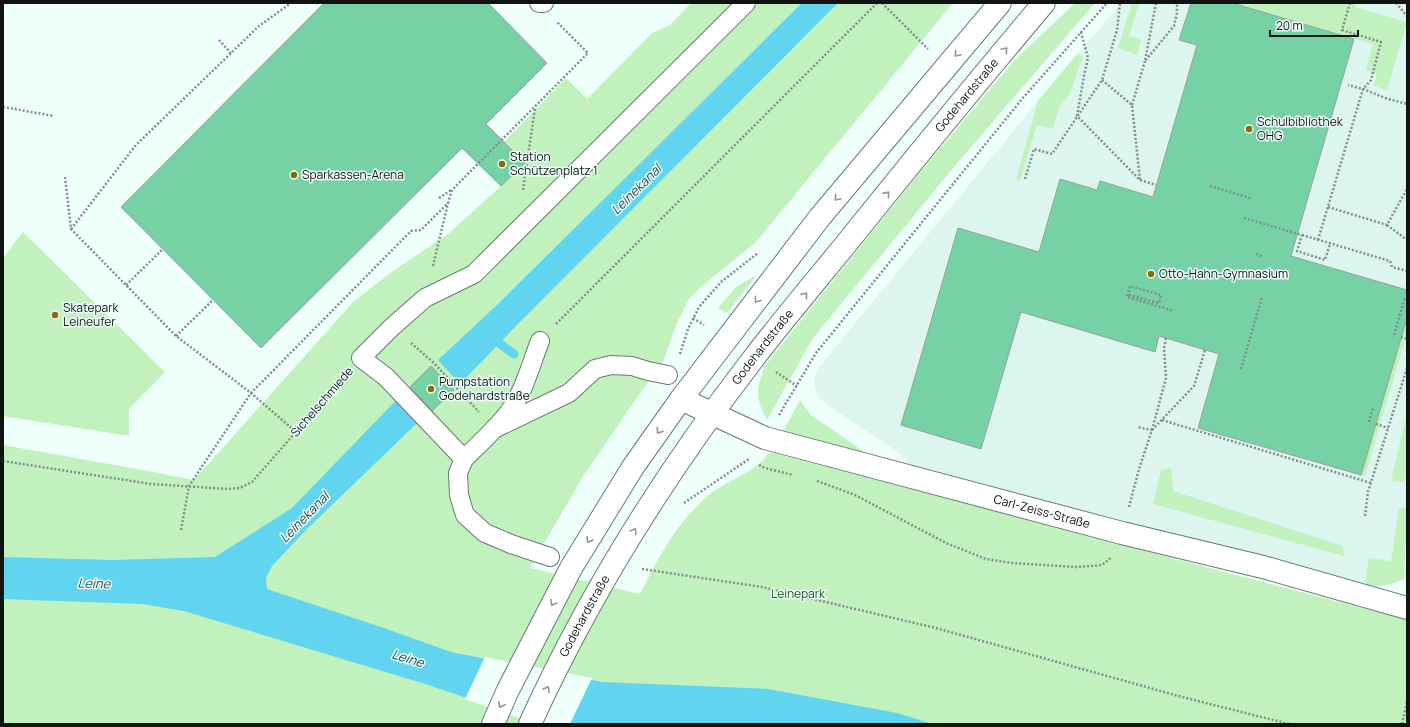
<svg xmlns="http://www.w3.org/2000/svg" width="1410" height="727" font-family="Manrope,sans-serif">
<rect width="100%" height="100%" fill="#effffb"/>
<polygon fill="#ddf5ef" points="1121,3 1407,3 1407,580 1404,579 1390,585 1376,586 1365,586 909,466 905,457 830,407 819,398 815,389 814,380 819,367 1038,101"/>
<g fill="#c1f1bc">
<path d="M691,3H953L756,242L701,287L689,299L676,325L664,360L638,396L582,478L530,568L640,594C660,555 677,520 713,492C732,478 756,472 770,452L1407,620V724H3V445L153,472L194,480L354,301L393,271L448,234L501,186L524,163L504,142L566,78L587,99L652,33L670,25Z"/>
<path d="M1075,3H1095L954,167L813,338L767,420C754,398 756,385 767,363L921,171L1015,60Z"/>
<polygon points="1132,3 1139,3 1129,36 1141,40 1137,55 1118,48"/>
<polygon points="1232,3 1355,3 1355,7 1407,22 1387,90 1374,86 1377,74 1366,70 1373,44"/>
<polygon points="1077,54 1083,56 1070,94 1059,107 1053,129 1037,125 1020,181 1016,180 1038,101"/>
<polygon points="23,232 165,372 129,409 129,436 3,416 3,258"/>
<polygon points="757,275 727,313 718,308 736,287"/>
<polygon points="1407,318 1407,333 1365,476 1361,475"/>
<polygon points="800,400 811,415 866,453 783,432"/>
<polygon points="1407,413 1407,462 1405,482 1391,481"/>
<polygon points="1171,467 1173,491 1343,546 1344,556 1153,504 1161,470"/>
<path d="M1407,507L1404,579C1390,585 1381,587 1365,586L1369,558L1391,561L1399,508Z"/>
</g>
<g fill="#61d4f0">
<polygon points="802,3 838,3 518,324 460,384 438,360 497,305"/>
<polygon points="409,387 432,411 414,426 306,530 272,566 266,578 267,589 381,627 451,652 602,682 768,689 897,713 932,724 544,724 422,683 184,611 142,604 3,599 3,557 112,560 215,557 292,508"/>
</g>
<polygon fill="#effffb" points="485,657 592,678 570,724 537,724 465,699"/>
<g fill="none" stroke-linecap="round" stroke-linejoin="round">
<polyline stroke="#61d4f0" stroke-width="9" points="491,337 514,354"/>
</g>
<g fill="#76d2a4" stroke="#95a19a">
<polygon points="324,3 488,3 547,63 486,124 525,163 501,186 462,148 261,348 121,207"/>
<polygon points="1191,3 1232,3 1354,39 1291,256 1407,290 1407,318 1361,475 1198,428 1219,354 1159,336 1155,352 1021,312 981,449 901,425 958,228 1039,252 1060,179 1097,190 1100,181 1153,197 1197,45 1179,40"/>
<polygon points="431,366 454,390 432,411 410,387"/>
</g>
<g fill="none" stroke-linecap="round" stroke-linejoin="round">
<g stroke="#6a7874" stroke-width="20">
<g id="service">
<polyline points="539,3 544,3"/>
<polyline points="494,429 569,393 595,369 611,365 632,366 648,371 668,375"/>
<path d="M464,459C479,444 496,429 509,412C524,392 531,364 540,341"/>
<polyline points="550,557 511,544 485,533 465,515 459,495 458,473 464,459 386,377 361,358 392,327 425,298 474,274 746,3"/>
</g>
</g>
<g stroke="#6a7874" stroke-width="24">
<g id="minor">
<path id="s1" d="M681,399L765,438L1122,533L1263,567L1407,608"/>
</g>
</g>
<g stroke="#6a7874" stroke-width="24">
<g id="tertiary">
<polyline points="493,724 508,690 571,568 633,467 681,399 820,217 1000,3"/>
<path id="s2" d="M530,724C589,594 666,472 753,359C783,320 815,282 846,244C911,163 977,82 1044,3"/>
</g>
</g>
<g stroke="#838e8b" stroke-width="2.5" stroke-dasharray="2 2" stroke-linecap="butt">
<polyline points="882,3 928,49"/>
<polyline points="1156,3 1145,61 1174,26 1177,13 1177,3"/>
<polyline points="1350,3 1342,30 1381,42 1371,80 1363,89 1385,98 1407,104"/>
<polyline points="1396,3 1407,16"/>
<polyline points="1081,32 1088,58 1084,76 1077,116 1140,180 1156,185"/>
<polyline points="219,40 231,53"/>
<polyline points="1102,80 1132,105 1140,180"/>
<polyline points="1132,105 1145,61"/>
<polyline points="3,107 54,116"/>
<polyline points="65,177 71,229 176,336 251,393 411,231 421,230 448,203 452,190 588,53 557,22"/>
<polyline points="1025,179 1034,149 1052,154 1102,80 1117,30 1120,3"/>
<polyline points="1210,186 1250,198"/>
<polyline points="523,190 535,108"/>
<polyline points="439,198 451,190"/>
<polyline points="1328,207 1387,225 1407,189"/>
<polyline points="1244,218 1302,235 1297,251 1325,260 1330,244"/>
<polyline points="1387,225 1407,240"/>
<polyline points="71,229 136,145 259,26 291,3"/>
<polyline points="1302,235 1390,261 1392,267 1407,271"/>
<polyline points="1318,240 1363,89 1348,85"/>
<polyline points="1256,254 1262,256"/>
<polyline points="433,266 448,203"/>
<polyline points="126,285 163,249"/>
<polyline points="1129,295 1159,303 1161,295 1130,286 1127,297 1174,311"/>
<polyline points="693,318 704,325"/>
<polyline points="556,324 877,3"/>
<polyline points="1394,335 1405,297"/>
<polyline points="176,336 213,300"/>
<polyline points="1401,337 1407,339"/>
<polyline points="411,343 434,363 479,412"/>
<polyline points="680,354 688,329 699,307 721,282 758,253"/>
<polyline points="1241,369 1262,297"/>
<polyline points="776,372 797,386"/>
<polyline points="779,415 816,353 1022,99 1107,3"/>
<polyline points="1162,420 1371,483"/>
<polyline points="1369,422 1373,407"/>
<polyline points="1376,424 1388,428"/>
<polyline points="1152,430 1194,386 1205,350"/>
<polyline points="1152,430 1166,378 1164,348 1166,338"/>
<polyline points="3,461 151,484 228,489 240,488 252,482 345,376"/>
<polyline points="759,465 765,468 793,475"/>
<polyline points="817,481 855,495 946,543 986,559 1012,563 1077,567 1102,565 1112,557"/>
<polyline points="684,503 749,459"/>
<polyline points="1129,507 1139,469 1152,430 1137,427"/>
<polyline points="1365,516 1368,492 1407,368"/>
<polyline points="181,530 189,486 251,393 296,432"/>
<polyline points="642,569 762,587 936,628 1182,697 1289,724"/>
<polyline points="1402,724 1407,702"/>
</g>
<use href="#service" stroke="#fff" stroke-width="18"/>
<use href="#minor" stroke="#fff" stroke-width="22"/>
<use href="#tertiary" stroke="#fff" stroke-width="22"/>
</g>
<defs><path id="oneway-chevron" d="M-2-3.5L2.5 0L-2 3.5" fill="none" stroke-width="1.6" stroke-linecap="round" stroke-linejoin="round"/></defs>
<g stroke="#939595">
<use href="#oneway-chevron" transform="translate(1005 50) rotate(-50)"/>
<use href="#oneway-chevron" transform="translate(957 54) rotate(130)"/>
<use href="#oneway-chevron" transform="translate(887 194) rotate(-51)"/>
<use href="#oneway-chevron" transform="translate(837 198) rotate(130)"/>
<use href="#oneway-chevron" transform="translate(805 295) rotate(-51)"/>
<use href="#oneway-chevron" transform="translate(757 300) rotate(128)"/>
<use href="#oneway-chevron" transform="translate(659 431) rotate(125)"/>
<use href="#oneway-chevron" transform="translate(634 531) rotate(-59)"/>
<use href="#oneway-chevron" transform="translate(589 540) rotate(121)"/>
<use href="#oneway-chevron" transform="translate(553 603) rotate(118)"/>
<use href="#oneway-chevron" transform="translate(547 689) rotate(-63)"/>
<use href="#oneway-chevron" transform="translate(501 705) rotate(115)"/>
</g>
<g fill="#8a6908" stroke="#effffb" stroke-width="1.5">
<circle cx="1249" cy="129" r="4"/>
<circle cx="502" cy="164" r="4"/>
<circle cx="294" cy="175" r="4"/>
<circle cx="1151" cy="274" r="4"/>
<circle cx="55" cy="315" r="4"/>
<circle cx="431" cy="389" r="4"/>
</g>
<g text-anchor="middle" stroke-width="3" stroke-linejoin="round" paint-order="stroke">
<g font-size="12" fill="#0f1413" stroke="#effffb">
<text dy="4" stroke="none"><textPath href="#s2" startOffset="768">Godehardstraße</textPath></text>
<text dy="4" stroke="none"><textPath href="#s2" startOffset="444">Godehardstraße</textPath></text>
<text transform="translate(322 402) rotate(-49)" y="4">Sichelschmiede</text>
<text dy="4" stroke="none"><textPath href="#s1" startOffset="379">Carl-Zeiss-Straße</textPath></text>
<text dy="4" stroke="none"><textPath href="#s2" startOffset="121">Godehardstraße</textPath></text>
</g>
<g font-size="12" fill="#0f1413" stroke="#effffb" text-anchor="start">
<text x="1257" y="126">Schulbibliothek<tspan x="1257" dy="14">OHG</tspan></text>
<text x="510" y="161">Station<tspan x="510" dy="14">Schützenplatz 1</tspan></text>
<text x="302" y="179">Sparkassen-Arena</text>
<text x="1159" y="278">Otto-Hahn-Gymnasium</text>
<text x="63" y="312">Skatepark<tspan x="63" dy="14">Leineufer</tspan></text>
<text x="439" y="386">Pumpstation<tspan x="439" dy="14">Godehardstraße</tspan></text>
</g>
<g font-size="12" fill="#1a5516" stroke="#effffb">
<text x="798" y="598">Leinepark</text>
</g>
<g font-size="13" font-style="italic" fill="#164a55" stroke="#effffb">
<text transform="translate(636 189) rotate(-45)" y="5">Leinekanal</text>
<text transform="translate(304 517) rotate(-46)" y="5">Leinekanal</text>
<text transform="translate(94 583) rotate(2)" y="5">Leine</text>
<text transform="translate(408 658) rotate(17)" y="5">Leine</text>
</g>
</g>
<rect width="1410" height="727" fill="none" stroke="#0f1413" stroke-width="8"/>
<path d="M1270 30v6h88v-6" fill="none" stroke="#0f1413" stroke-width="2"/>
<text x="1276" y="30" font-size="12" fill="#0f1413" stroke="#effffb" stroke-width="3" paint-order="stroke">20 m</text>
</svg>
